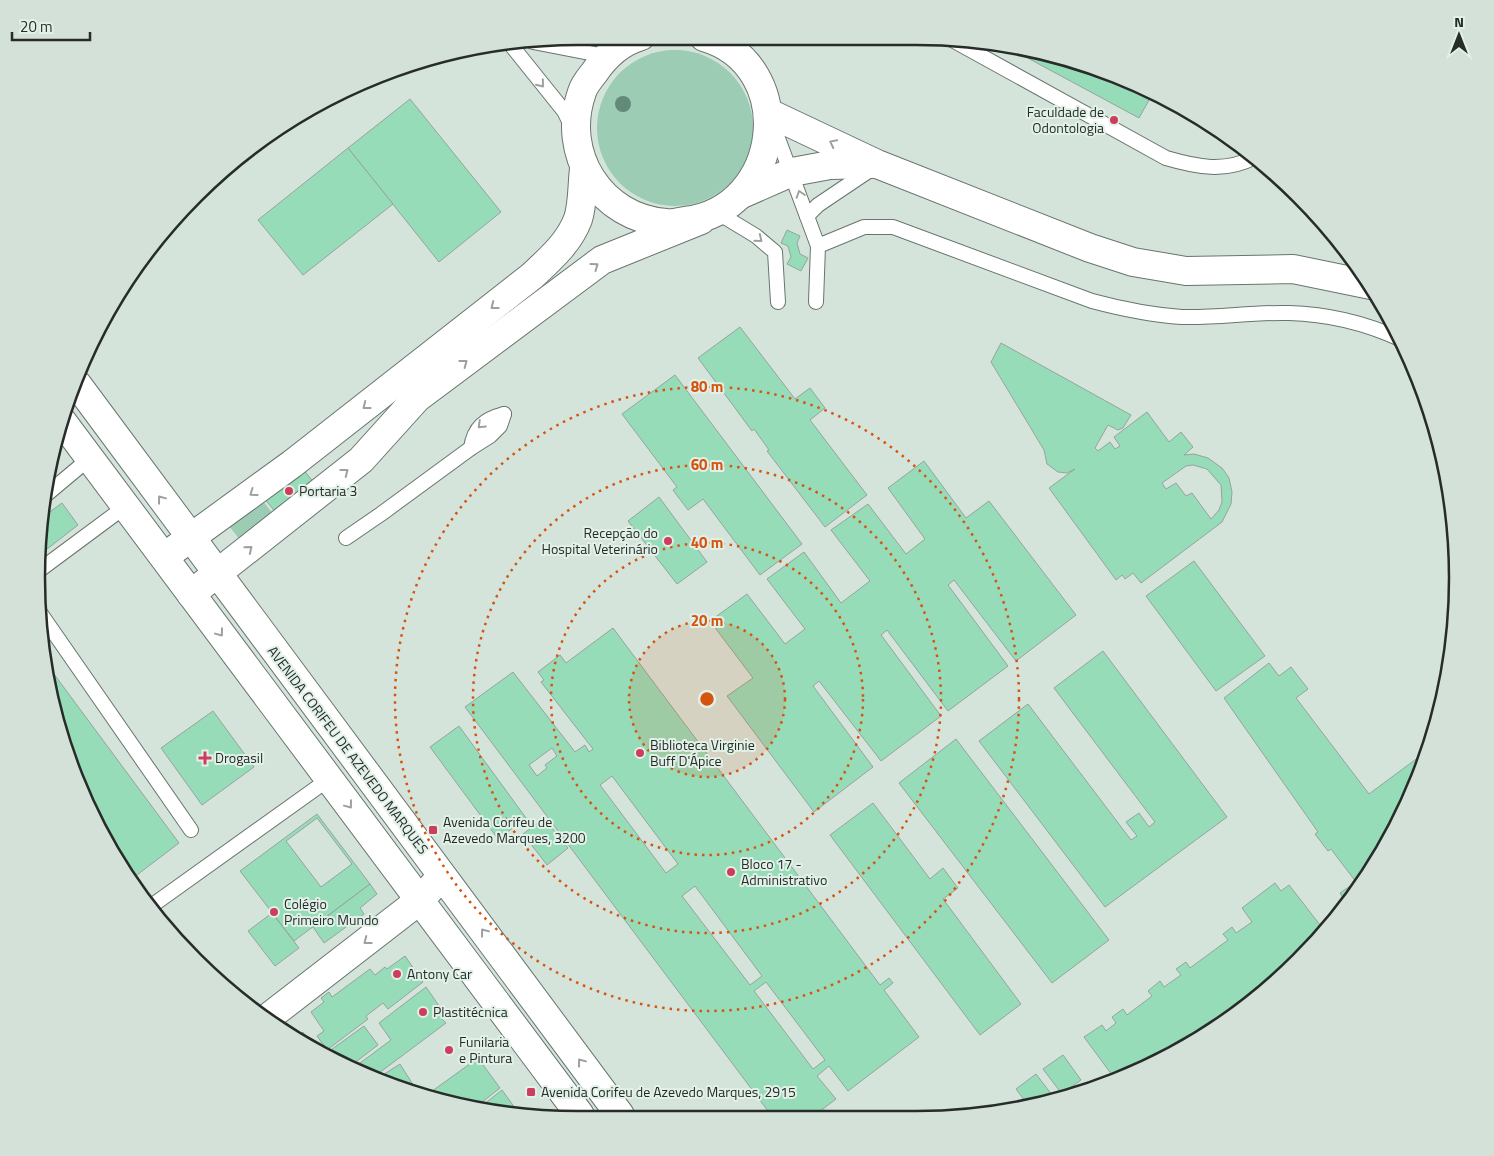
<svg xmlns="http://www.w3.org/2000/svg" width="1494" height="1156" font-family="'Titillium Web',sans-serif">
<rect width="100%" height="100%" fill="#d5e4db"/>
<g fill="#9cccb3">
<circle cx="675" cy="128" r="78"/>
<polygon points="262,500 274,515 241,541 229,526"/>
</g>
<g fill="#97dcb9" stroke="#95a49c" fill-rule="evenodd">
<polygon points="1011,49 1090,65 1154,91 1139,118"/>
<polygon points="410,99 501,212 439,262 348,148"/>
<polygon points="348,148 393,204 303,275 258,220"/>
<polygon points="787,230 800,236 797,243 800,254 808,258 801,271 787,264 791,257 788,246 781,243"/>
<polygon points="740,327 795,399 810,388 825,408 810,420 867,495 825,527 767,451 769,450 754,429 752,431 698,358"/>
<path d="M1001,343L1131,415L1123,428L1118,430L1108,425L1095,448L1098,451L1110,442L1115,449L1120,446L1114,437L1147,412L1169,442L1181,432L1193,447L1184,455L1194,454L1208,458L1222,468L1229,478L1232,492L1231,504L1222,522L1141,583L1133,573L1125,579L1122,575L1116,580L1049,488L1075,469L1067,473L1058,472L1047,464L1044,450L991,362ZM1193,465L1207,469L1221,485L1222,502L1219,510L1211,519L1192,493L1186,496L1176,483L1166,489L1162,483L1186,466Z"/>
<polygon points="675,375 802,544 760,575 703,499 688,510 673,490 677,487 622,414"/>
<polygon points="924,461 966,518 989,501 1076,615 1016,661 954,580 948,585 1008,666 948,711 887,630 881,635 941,716 881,761 819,681 813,686 873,767 814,812 727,696 753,678 710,621 747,594 785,644 805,629 767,579 804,552 841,603 870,581 831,530 868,504 906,554 925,539 888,488"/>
<polygon points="302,468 315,484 277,514 264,498"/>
<polygon points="659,497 707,562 677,584 628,521"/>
<polygon points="62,503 78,525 47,549 41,541 44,516"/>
<polygon points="1194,561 1265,656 1216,691 1146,596"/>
<path d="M613,628L880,985L889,978L893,983L884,990L919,1037L848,1091L829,1066L817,1076L836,1099L815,1115H771L465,707L513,672L575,752L585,745L589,752L593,749L541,682L544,680L538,672L560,655L566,663ZM552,748L557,756L545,765L547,768L537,776L529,765ZM612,776L678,864L666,873L600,785ZM695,886L762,976L750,985L682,896ZM766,982L825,1060L813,1069L754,991Z"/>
<polygon points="1103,651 1227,817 1105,907 979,741 1028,704 1131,840 1137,836 1126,822 1139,813 1149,827 1155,822 1054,688"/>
<polygon points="1269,663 1279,676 1291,667 1308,689 1296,698 1369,794 1427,751 1416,786 1366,879 1346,903 1340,893 1356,882 1331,849 1328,851 1315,834 1318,832 1224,698"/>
<polygon points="48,666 179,843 129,881 92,817 55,718"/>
<polygon points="213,711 254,767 202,805 161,748"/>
<polygon points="459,726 526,818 498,839 430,747"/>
<polygon points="956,739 1109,940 1052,983 899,783"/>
<polygon points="873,803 930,879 943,868 958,888 943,899 1021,1004 980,1035 830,835"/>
<path d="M317,814L370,884L294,941L240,871ZM317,818L352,864L321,887L286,841Z"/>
<polygon points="544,818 568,848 547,865 523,834"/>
<polygon points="1275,883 1281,891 1289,885 1324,930 1299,961 1217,1029 1115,1079 1084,1037 1102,1025 1106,1031 1116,1023 1112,1017 1123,1009 1127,1015 1152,996 1148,991 1160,981 1164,987 1181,975 1176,969 1186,962 1190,968 1228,940 1223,934 1232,927 1236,933 1252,922 1242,908"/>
<polygon points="370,884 377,894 360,908 364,914 324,943 313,927"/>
<polygon points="272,913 299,948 275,966 248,931"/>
<polygon points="405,956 423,982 388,1009 383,1003 366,1016 368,1019 327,1050 317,1036 324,1031 311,1012 324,1002 321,998 329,992 332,997 370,969 375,975 385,967 387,969"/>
<polygon points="426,987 446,1016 442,1019 446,1023 371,1079 352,1069 391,1040 379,1023"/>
<polygon points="364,1026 378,1045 349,1067 333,1058 328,1052"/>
<polygon points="303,1032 315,1049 295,1038"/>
<polygon points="1063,1055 1081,1080 1062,1094 1043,1069"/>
<polygon points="478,1058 500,1088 476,1107 428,1094"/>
<polygon points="400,1064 417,1091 375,1080"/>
<polygon points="1036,1074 1055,1099 1028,1105 1016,1089"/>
<polygon points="502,1090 520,1115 507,1115 479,1108"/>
</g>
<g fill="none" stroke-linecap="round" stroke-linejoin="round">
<g stroke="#68756e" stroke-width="16">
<g id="service">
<path d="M947,37L1166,158C1197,167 1225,173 1255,157"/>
<polyline points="533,42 605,56"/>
<polyline points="511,45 564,111 572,127"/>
<polyline points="773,125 818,246 816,302"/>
<polyline points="718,213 756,236 775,252 778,302"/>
<polyline points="807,216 818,205 873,168"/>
<path d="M818,246L864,227H893L1092,301C1122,309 1152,315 1182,317C1218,318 1253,312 1289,313C1327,314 1365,323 1400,339"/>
<path d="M471,448C474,427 485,419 504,414"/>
<polyline points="47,494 90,458"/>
<polyline points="346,538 381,514 471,448 490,436 500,426 504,414"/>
<polyline points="37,572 126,506"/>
<polyline points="41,614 191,830"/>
<polyline points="150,907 329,779"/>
</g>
</g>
<g stroke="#68756e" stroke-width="30">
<polyline id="minor" points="266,1019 420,900 442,876"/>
</g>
<g stroke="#68756e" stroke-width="30">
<g id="tertiary">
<path d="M641,36C620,42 606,55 594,73C590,78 584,85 582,92C560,154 601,218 666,223C672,224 679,222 685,221C783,210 800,65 704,37"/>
<polyline points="769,113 877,164 1090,248 1133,262 1186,271 1293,269 1371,285"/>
<polyline points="742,194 792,172 830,165 871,164"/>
<path d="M164,557L292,464L532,276C550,259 569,243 578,219C583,204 582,184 584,169"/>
<polyline points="191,594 361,460 417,398 602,260 701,220"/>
</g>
</g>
<g stroke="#68756e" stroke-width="30">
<g id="primary">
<polyline points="77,384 620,1115"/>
<polyline points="62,421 580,1115"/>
</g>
</g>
<use href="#service" stroke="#fff" stroke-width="14"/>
<use href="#minor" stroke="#fff" stroke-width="28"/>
<use href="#tertiary" stroke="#fff" stroke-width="28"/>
<use href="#primary" stroke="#fff" stroke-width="28"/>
</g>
<circle fill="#628979" cx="623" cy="104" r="8"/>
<defs><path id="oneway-chevron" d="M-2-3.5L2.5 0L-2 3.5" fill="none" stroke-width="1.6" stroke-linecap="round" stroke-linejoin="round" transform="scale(1.25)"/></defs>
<g stroke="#9ea09f">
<use href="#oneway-chevron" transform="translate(541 84) rotate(51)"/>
<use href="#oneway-chevron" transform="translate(833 143) rotate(-154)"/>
<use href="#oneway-chevron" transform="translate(800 194) rotate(-108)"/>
<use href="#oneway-chevron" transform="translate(759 239) rotate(39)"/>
<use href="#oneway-chevron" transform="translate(595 266) rotate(-36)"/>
<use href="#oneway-chevron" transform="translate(494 306) rotate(142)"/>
<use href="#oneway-chevron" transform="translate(464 363) rotate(-37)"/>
<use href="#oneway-chevron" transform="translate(366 406) rotate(142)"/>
<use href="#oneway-chevron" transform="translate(481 425) rotate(136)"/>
<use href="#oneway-chevron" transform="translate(345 472) rotate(-38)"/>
<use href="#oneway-chevron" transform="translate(253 493) rotate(144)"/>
<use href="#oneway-chevron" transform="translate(161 499) rotate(-127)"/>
<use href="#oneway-chevron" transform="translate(249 549) rotate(-39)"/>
<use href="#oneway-chevron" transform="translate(220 633) rotate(53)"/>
<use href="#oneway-chevron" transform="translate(349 805) rotate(53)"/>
<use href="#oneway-chevron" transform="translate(484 932) rotate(-127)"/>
<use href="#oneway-chevron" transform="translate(367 941) rotate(142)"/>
<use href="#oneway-chevron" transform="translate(581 1062) rotate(-127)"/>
</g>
<circle cx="707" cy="699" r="78" fill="#d5540f" fill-opacity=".12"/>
<g fill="none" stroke="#d5540f" stroke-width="2.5" stroke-dasharray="2.5 5">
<circle cx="707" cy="699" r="78"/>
<circle cx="707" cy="699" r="156"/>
<circle cx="707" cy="699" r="234"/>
<circle cx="707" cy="699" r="312"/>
</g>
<g fill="#cd3d5e" stroke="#e2f1e8" stroke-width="2">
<circle cx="1114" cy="120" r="5"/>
<circle cx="289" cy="491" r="5"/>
<circle cx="668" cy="541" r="5"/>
<circle cx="640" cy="753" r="5"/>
<path d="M202.5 750.5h5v5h5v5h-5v5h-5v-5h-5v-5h5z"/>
<rect x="428" y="825" width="10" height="10" rx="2.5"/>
<circle cx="731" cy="872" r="5"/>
<circle cx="274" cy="912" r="5"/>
<circle cx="397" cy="974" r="5"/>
<circle cx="423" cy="1012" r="5"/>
<circle cx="449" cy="1050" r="5"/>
<rect x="526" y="1087" width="10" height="10" rx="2.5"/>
</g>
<g text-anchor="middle" stroke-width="4" stroke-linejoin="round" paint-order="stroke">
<g font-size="14" fill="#272c29" stroke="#e2f1e8" text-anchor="start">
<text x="1104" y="117" text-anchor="end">Faculdade de<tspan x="1104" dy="16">Odontologia</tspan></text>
<text x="299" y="496">Portaria 3</text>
<text x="658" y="538" text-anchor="end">Recepção do<tspan x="658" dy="16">Hospital Veterinário</tspan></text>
<text x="650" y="750">Biblioteca Virginie<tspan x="650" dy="16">Buff D'Ápice</tspan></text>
<text x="215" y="763">Drogasil</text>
<text x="443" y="827">Avenida Corifeu de<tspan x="443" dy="16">Azevedo Marques, 3200</tspan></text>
<text x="741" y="869">Bloco 17 -<tspan x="741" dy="16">Administrativo</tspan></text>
<text x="284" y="909">Colégio<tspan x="284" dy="16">Primeiro Mundo</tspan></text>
<text x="407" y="979">Antony Car</text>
<text x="433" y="1017">Plastitécnica</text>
<text x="459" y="1047">Funilaria<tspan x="459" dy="16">e Pintura</tspan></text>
<text x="541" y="1097">Avenida Corifeu de Azevedo Marques, 2915</text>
</g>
<g font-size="14" fill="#272c29" stroke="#e2f1e8">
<text transform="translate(348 750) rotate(53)" y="5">AVENIDA CORIFEU DE AZEVEDO MARQUES</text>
</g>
</g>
<path d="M0 0H1494V1156H0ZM578 45H916A533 533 0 0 1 1449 578V578A533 533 0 0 1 916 1111H578A533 533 0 0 1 45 578V578A533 533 0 0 1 578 45Z" fill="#d3e1d9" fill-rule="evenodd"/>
<path fill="none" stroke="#272c29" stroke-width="2.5" d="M578 45H916A533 533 0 0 1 1449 578V578A533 533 0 0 1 916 1111H578A533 533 0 0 1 45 578V578A533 533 0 0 1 578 45Z"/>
<circle cx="707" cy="699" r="8" fill="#d5540f" stroke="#e2f1e8" stroke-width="2.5"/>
<g font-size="15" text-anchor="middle" font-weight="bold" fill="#d5540f" stroke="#e2f1e8" stroke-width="4" stroke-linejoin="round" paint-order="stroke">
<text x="707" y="392">80 m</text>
<text x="707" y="470">60 m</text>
<text x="707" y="548">40 m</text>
<text x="707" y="626">20 m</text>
</g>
<g transform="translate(1459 35)" stroke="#e2f1e8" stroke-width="4" paint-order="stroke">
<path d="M0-4L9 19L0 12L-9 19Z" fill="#272c29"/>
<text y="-8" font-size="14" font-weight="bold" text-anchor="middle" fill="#272c29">N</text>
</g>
<path d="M12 32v8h78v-8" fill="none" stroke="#272c29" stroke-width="2.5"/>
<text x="20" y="32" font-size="15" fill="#272c29" stroke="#e2f1e8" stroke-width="4" paint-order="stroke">20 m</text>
</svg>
